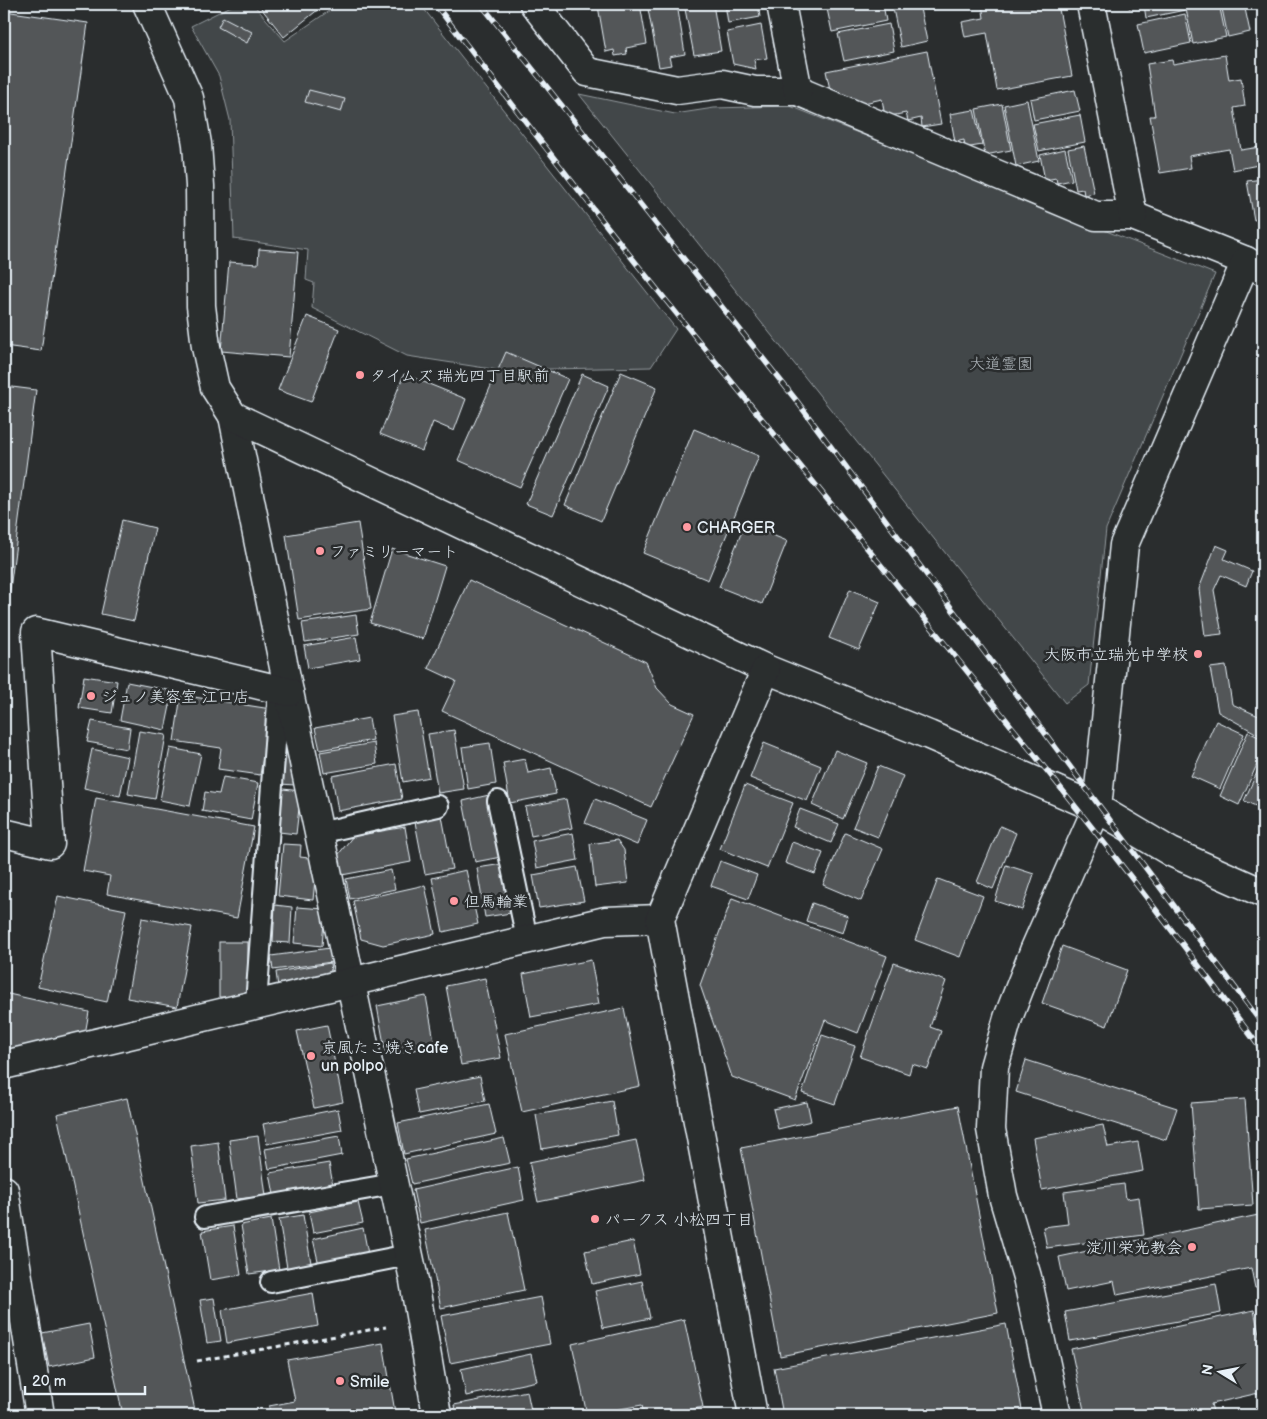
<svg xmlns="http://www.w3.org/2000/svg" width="1267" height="1419" font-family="'Balsamiq Sans','Klee One',sans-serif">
<rect width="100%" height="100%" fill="#2a2d2e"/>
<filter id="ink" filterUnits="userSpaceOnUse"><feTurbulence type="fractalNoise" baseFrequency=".02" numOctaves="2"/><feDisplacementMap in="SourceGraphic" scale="10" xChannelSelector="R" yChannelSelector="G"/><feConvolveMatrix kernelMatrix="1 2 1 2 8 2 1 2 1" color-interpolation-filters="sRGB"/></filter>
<g filter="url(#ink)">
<g fill="#424648" stroke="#959ca0">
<polygon points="235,4 253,4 285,41 339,4 420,4 676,329 651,367 498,370 407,356 312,308 314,283 306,280 308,250 234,239 230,120 219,76 191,26"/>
<polygon points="579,94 675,114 714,108 790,106 1215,274 1106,529 1089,685 1065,703"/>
</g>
<g fill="#535759" stroke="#e8f1f8">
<polygon points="192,4 207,4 195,10"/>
<polygon points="266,4 325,4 284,37 261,8"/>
<polygon points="610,4 640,4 647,44 626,48 627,54 615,56 614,50 606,52 598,6"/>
<polygon points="647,4 677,4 685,54 669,57 671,65 659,67"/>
<polygon points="684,4 713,4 721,51 694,55"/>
<polygon points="725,4 758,4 760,17 728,23"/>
<polygon points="826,4 883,4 886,21 832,32"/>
<polygon points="892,4 919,4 927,41 901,47"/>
<polygon points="982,4 1058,4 1072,76 997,90 987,33 965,37 962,22 984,18"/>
<polygon points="1128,4 1184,4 1185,10 1146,18 1144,5 1129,8"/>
<polygon points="1185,4 1219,4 1226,37 1193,44"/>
<polygon points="1221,4 1244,4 1250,32 1228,37"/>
<polygon points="4,11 88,23 41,351 4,346"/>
<polygon points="1185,14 1191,43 1144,53 1138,24"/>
<polygon points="223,17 252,32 247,43 218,27"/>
<polygon points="889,24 894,51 844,61 838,34"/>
<polygon points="761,25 767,58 754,60 756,69 733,64 727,32"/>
<polygon points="927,51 941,124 922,127 921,118 908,121 906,113 885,117 882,99 859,104 831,94 826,71"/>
<polygon points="1225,55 1229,80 1241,78 1245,106 1234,108 1241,150 1260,147 1263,164 1233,170 1229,149 1189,156 1191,168 1160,173 1150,116 1155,116 1147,64 1172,60 1173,64"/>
<polygon points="309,90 345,99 341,112 305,102"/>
<polygon points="1075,90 1080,111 1034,120 1030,99"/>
<polygon points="1027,100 1039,161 1016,166 1004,105"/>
<polygon points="1002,104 1011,150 985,155 976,109"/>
<polygon points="974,110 982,145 965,148 964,140 955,142 950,114"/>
<polygon points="1080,115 1085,142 1039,151 1033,124"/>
<polygon points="1084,146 1094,193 1084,195 1083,189 1076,190 1068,149"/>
<polygon points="1065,149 1072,180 1057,183 1056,178 1045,180 1040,155"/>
<polygon points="1263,179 1263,218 1254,220 1247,181"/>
<polygon points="259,249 298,252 289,357 221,351 229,262 258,264"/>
<polygon points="307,316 339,329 311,402 278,390"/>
<polygon points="506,352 568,379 520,487 458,460"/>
<polygon points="621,372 657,387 601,521 565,505"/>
<polygon points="404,374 466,399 454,431 433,422 422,451 380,434"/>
<polygon points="582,374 609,386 553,515 526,504"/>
<polygon points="4,386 36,390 4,635"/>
<polygon points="694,429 759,456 708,580 643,553"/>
<polygon points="122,520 155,528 134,621 101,614"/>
<polygon points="358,523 371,609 299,620 286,535"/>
<polygon points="745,524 787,541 762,604 719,587"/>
<polygon points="1216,545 1228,550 1224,559 1252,571 1246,586 1221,575 1214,590 1222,634 1205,636 1199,589"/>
<polygon points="392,549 445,566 423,639 370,623"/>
<polygon points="469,580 646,662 657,688 672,704 694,714 651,807 442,711 456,681 428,668"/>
<polygon points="850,589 880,602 859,650 829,638"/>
<polygon points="356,615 359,634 305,642 302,623"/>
<polygon points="356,637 360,659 308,668 304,646"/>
<polygon points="1226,666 1232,704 1263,718 1263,737 1218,712 1210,668"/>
<polygon points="84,676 117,681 112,713 79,708"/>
<polygon points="127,682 173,691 165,730 120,720"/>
<polygon points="181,695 271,709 260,775 218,769 221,748 174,741"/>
<polygon points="418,712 429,777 403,782 392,716"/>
<polygon points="369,718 373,740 320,750 315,728"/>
<polygon points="92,721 130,728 127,749 87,742"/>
<polygon points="1216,721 1244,734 1220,789 1191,776"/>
<polygon points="454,730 464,789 438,793 428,734"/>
<polygon points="139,731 166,735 155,799 128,794"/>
<polygon points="1248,732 1263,739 1263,751 1239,805 1220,796"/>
<polygon points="374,743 377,764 324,773 320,752"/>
<polygon points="490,743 496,784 468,789 462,747"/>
<polygon points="764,743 821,766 807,801 750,778"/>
<polygon points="170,748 201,754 190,806 160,800"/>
<polygon points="92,749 128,757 120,796 84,788"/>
<polygon points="835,750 867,763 843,819 812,805"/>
<polygon points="283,753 298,754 295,785 280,784"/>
<polygon points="525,759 528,773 551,768 556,794 510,803 503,763"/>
<polygon points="1263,759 1263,809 1244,801"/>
<polygon points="396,764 402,799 338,811 332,776"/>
<polygon points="878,766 903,776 878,837 853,827"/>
<polygon points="223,777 258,783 251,820 202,811 205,792 219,794"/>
<polygon points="745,785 793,803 767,868 720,849"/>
<polygon points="283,789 301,791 296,834 279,832"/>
<polygon points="489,795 501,857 475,862 463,801"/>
<polygon points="96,798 254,827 237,918 107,894 110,876 83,871"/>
<polygon points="566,799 572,828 531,836 525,807"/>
<polygon points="595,799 647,820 637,845 585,823"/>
<polygon points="800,809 839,824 831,843 793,827"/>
<polygon points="442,816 452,869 425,874 415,822"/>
<polygon points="1000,826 1016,833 993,889 977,882"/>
<polygon points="405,827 411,862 342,875 338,855 353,836"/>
<polygon points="573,833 578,860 537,868 532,841"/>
<polygon points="845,833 883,849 861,901 823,885"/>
<polygon points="617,840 624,850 628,883 595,887 590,844"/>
<polygon points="792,842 823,853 815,874 785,863"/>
<polygon points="283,844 301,845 300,857 317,859 313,900 278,896"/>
<polygon points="720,861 757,875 748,899 711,886"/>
<polygon points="503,864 511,913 485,917 477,868"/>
<polygon points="1006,865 1034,874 1022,910 995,901"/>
<polygon points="577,867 584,901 539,908 533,875"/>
<polygon points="391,870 395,889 350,899 346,879"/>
<polygon points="466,870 478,924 443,932 432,878"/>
<polygon points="938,879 983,896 960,957 915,940"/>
<polygon points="425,885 435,934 383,945 361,939 353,901"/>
<polygon points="58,896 126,910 107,1002 38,987"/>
<polygon points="732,898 887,956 858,1033 825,1020 795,1100 732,1077 700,985"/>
<polygon points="812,903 848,916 843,933 806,921"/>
<polygon points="275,905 292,907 290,943 273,942"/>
<polygon points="297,907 325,909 322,946 294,943"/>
<polygon points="142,918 192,927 177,1007 127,998"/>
<rect x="219" y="942" width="29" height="55"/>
<polygon points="1062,946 1127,970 1107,1026 1042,1003"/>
<polygon points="330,948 332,962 273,970 271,956"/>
<polygon points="591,960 599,1004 531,1017 523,974"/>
<polygon points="330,963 332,979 278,987 276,972"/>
<polygon points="894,963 946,981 930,1027 941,1031 928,1069 912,1064 909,1074 860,1057"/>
<polygon points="485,978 501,1058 461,1065 446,986"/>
<polygon points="4,993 89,1012 85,1034 4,1050"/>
<polygon points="426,996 435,1046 386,1055 377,1006"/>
<polygon points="624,1008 640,1086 522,1112 505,1034"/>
<polygon points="327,1025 343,1102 314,1108 297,1031"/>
<polygon points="822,1035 855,1046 835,1104 802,1093"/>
<polygon points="1026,1060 1177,1108 1166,1140 1016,1092"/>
<polygon points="480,1076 485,1101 419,1114 414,1090"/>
<polygon points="127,1098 196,1415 123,1415 57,1114"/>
<polygon points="1245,1099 1253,1205 1199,1209 1191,1103"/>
<polygon points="612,1101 618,1135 542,1149 536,1115"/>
<polygon points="807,1102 811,1121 778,1129 773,1109"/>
<polygon points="489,1104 496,1134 404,1154 398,1123"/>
<polygon points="958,1106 998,1313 780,1356 741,1148"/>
<polygon points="338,1109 342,1130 267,1144 263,1124"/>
<polygon points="1103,1125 1108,1147 1138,1142 1143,1171 1042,1190 1033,1138"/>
<polygon points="258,1136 266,1196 237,1199 229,1140"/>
<polygon points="339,1136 342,1155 269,1169 265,1149"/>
<polygon points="504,1138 510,1163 412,1184 406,1159"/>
<polygon points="636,1140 645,1180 538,1202 529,1162"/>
<polygon points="218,1142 225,1200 198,1203 191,1146"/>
<polygon points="329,1163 333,1185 274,1195 270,1173"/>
<polygon points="518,1167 524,1200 420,1223 413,1190"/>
<polygon points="1124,1184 1126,1199 1139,1197 1144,1235 1047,1248 1043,1227 1068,1224 1064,1192"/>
<polygon points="358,1202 363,1223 313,1233 309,1212"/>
<polygon points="508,1212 524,1290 441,1308 425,1230"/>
<polygon points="1263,1214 1263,1287 1255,1288 1251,1268 1117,1295 1114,1281 1066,1291 1059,1257"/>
<polygon points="303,1215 311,1263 287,1268 279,1219"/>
<polygon points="271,1219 279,1270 249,1274 241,1225"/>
<polygon points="233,1226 241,1275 210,1280 202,1231"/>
<polygon points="363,1228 368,1254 319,1265 313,1239"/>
<polygon points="633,1241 640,1274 592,1284 585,1251"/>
<polygon points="642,1281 650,1318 603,1328 595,1291"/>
<polygon points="1216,1284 1221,1313 1070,1341 1065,1312"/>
<polygon points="313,1293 318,1326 227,1343 222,1310"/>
<polygon points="541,1297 550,1344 450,1363 441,1316"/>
<polygon points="214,1298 221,1341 207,1343 200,1300"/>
<polygon points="1254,1310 1260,1338 1263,1338 1263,1392 1211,1404 1214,1415 1085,1415 1071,1349"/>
<polygon points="684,1319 703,1407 667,1415 644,1415 642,1405 587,1415 572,1344"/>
<polygon points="89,1324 95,1357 49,1367 42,1333"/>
<polygon points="1006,1324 1023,1415 783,1415 774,1368"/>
<polygon points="383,1343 395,1412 376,1415 270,1415 269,1406 295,1401 287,1360"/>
<polygon points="531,1354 537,1381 466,1396 461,1369"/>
<polygon points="527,1391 532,1415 456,1415 454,1405"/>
</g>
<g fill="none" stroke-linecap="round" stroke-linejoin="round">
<g stroke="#e8f1f8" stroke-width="24">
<g id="service">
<polyline points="498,801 527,939"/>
<polyline points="319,833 438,806"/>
<polyline points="256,1004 279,689"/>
<polyline points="205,1217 393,1184"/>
<polyline points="271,1282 408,1255"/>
</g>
</g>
<g stroke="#e8f1f8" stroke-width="31">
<g id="minor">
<polyline points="534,4 587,72 677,90 722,84 755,91 798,91 1096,216 1133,216 1246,261 1263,271"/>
<polyline points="781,4 798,91"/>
<polyline points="1091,4 1133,216"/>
<polyline points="233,416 289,692 413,1275 437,1415"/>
<polyline points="4,833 50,844 36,632 289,692"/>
<polyline points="4,1065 605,921 660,919"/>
<polyline points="4,1190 40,1415"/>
<polyline points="1057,1415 1027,1277 1003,1196 991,1129 994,1067 1008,1018 1034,951 1097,808"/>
</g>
</g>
<g stroke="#e8f1f8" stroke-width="31">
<g id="tertiary">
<polyline points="147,4 189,98 197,144 200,186 201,306 206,347 215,388 233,416 766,669 929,735 1097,808 1171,852 1263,893"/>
<polyline points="1097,808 1124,545 1246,261"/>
<polyline points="753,1415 660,919 766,669"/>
</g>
</g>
<polyline stroke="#e8f1f8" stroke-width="3" stroke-dasharray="5 4" stroke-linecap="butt" points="197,1361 386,1327"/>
<use href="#service" stroke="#2a2d2e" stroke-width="20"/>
<use href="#minor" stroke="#2a2d2e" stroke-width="28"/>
<use href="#tertiary" stroke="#2a2d2e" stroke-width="28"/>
<g stroke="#e8f1f8" stroke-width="5.5">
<g id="rail">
<path d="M435,4C499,87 563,171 628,253C840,519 1062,778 1263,1052"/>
<polyline points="481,4 796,400 1263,1025"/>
</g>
</g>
<use href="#rail" stroke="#2a2d2e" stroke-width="4" stroke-dasharray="11" stroke-linecap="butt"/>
</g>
</g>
<g fill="#ff9aa2" stroke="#2a2d2e" stroke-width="2">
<circle cx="360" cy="375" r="5"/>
<circle cx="687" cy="527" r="5"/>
<circle cx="320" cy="551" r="5"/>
<circle cx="1198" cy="654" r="5"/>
<circle cx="91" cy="696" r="5"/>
<circle cx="454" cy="901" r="5"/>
<circle cx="311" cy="1056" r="5"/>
<circle cx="595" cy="1219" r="5"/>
<circle cx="1192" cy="1247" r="5"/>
<circle cx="340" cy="1381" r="5"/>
</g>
<g text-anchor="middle" stroke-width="5" stroke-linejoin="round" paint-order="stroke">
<g font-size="16" fill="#aeb5ba" stroke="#2a2d2e">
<text x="1001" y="369">大道霊園</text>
</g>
<g font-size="16" fill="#e8f1f8" stroke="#2a2d2e" text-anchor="start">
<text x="370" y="381">タイムズ 瑞光四丁目駅前</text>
<text x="697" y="533">CHARGER</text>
<text x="330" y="557">ファミリーマート</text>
<text x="1188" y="660" text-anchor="end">大阪市立瑞光中学校</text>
<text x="101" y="702">ジュノ美容室 江口店</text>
<text x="464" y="907">但馬輪業</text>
<text x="321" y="1053">京風たこ焼きcafe<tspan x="321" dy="18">un polpo</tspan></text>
<text x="605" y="1225">パークス 小松四丁目</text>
<text x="1182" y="1253" text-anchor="end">淀川栄光教会</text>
<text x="350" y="1387">Smile</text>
</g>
</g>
<rect width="1267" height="1419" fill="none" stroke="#2a2d2e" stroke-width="20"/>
<rect x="10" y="10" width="1247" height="1399" fill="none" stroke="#e8f1f8" stroke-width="2" filter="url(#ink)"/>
<g transform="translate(1220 1372) rotate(280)" stroke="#2a2d2e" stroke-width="4" paint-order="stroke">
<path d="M0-4L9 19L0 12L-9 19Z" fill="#e8f1f8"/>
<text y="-8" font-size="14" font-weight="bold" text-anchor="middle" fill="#e8f1f8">N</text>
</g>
<path d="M25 1386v8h120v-8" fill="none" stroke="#e8f1f8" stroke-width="2.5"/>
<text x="32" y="1386" font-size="15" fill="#e8f1f8" stroke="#2a2d2e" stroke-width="4" paint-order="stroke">20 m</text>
</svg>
